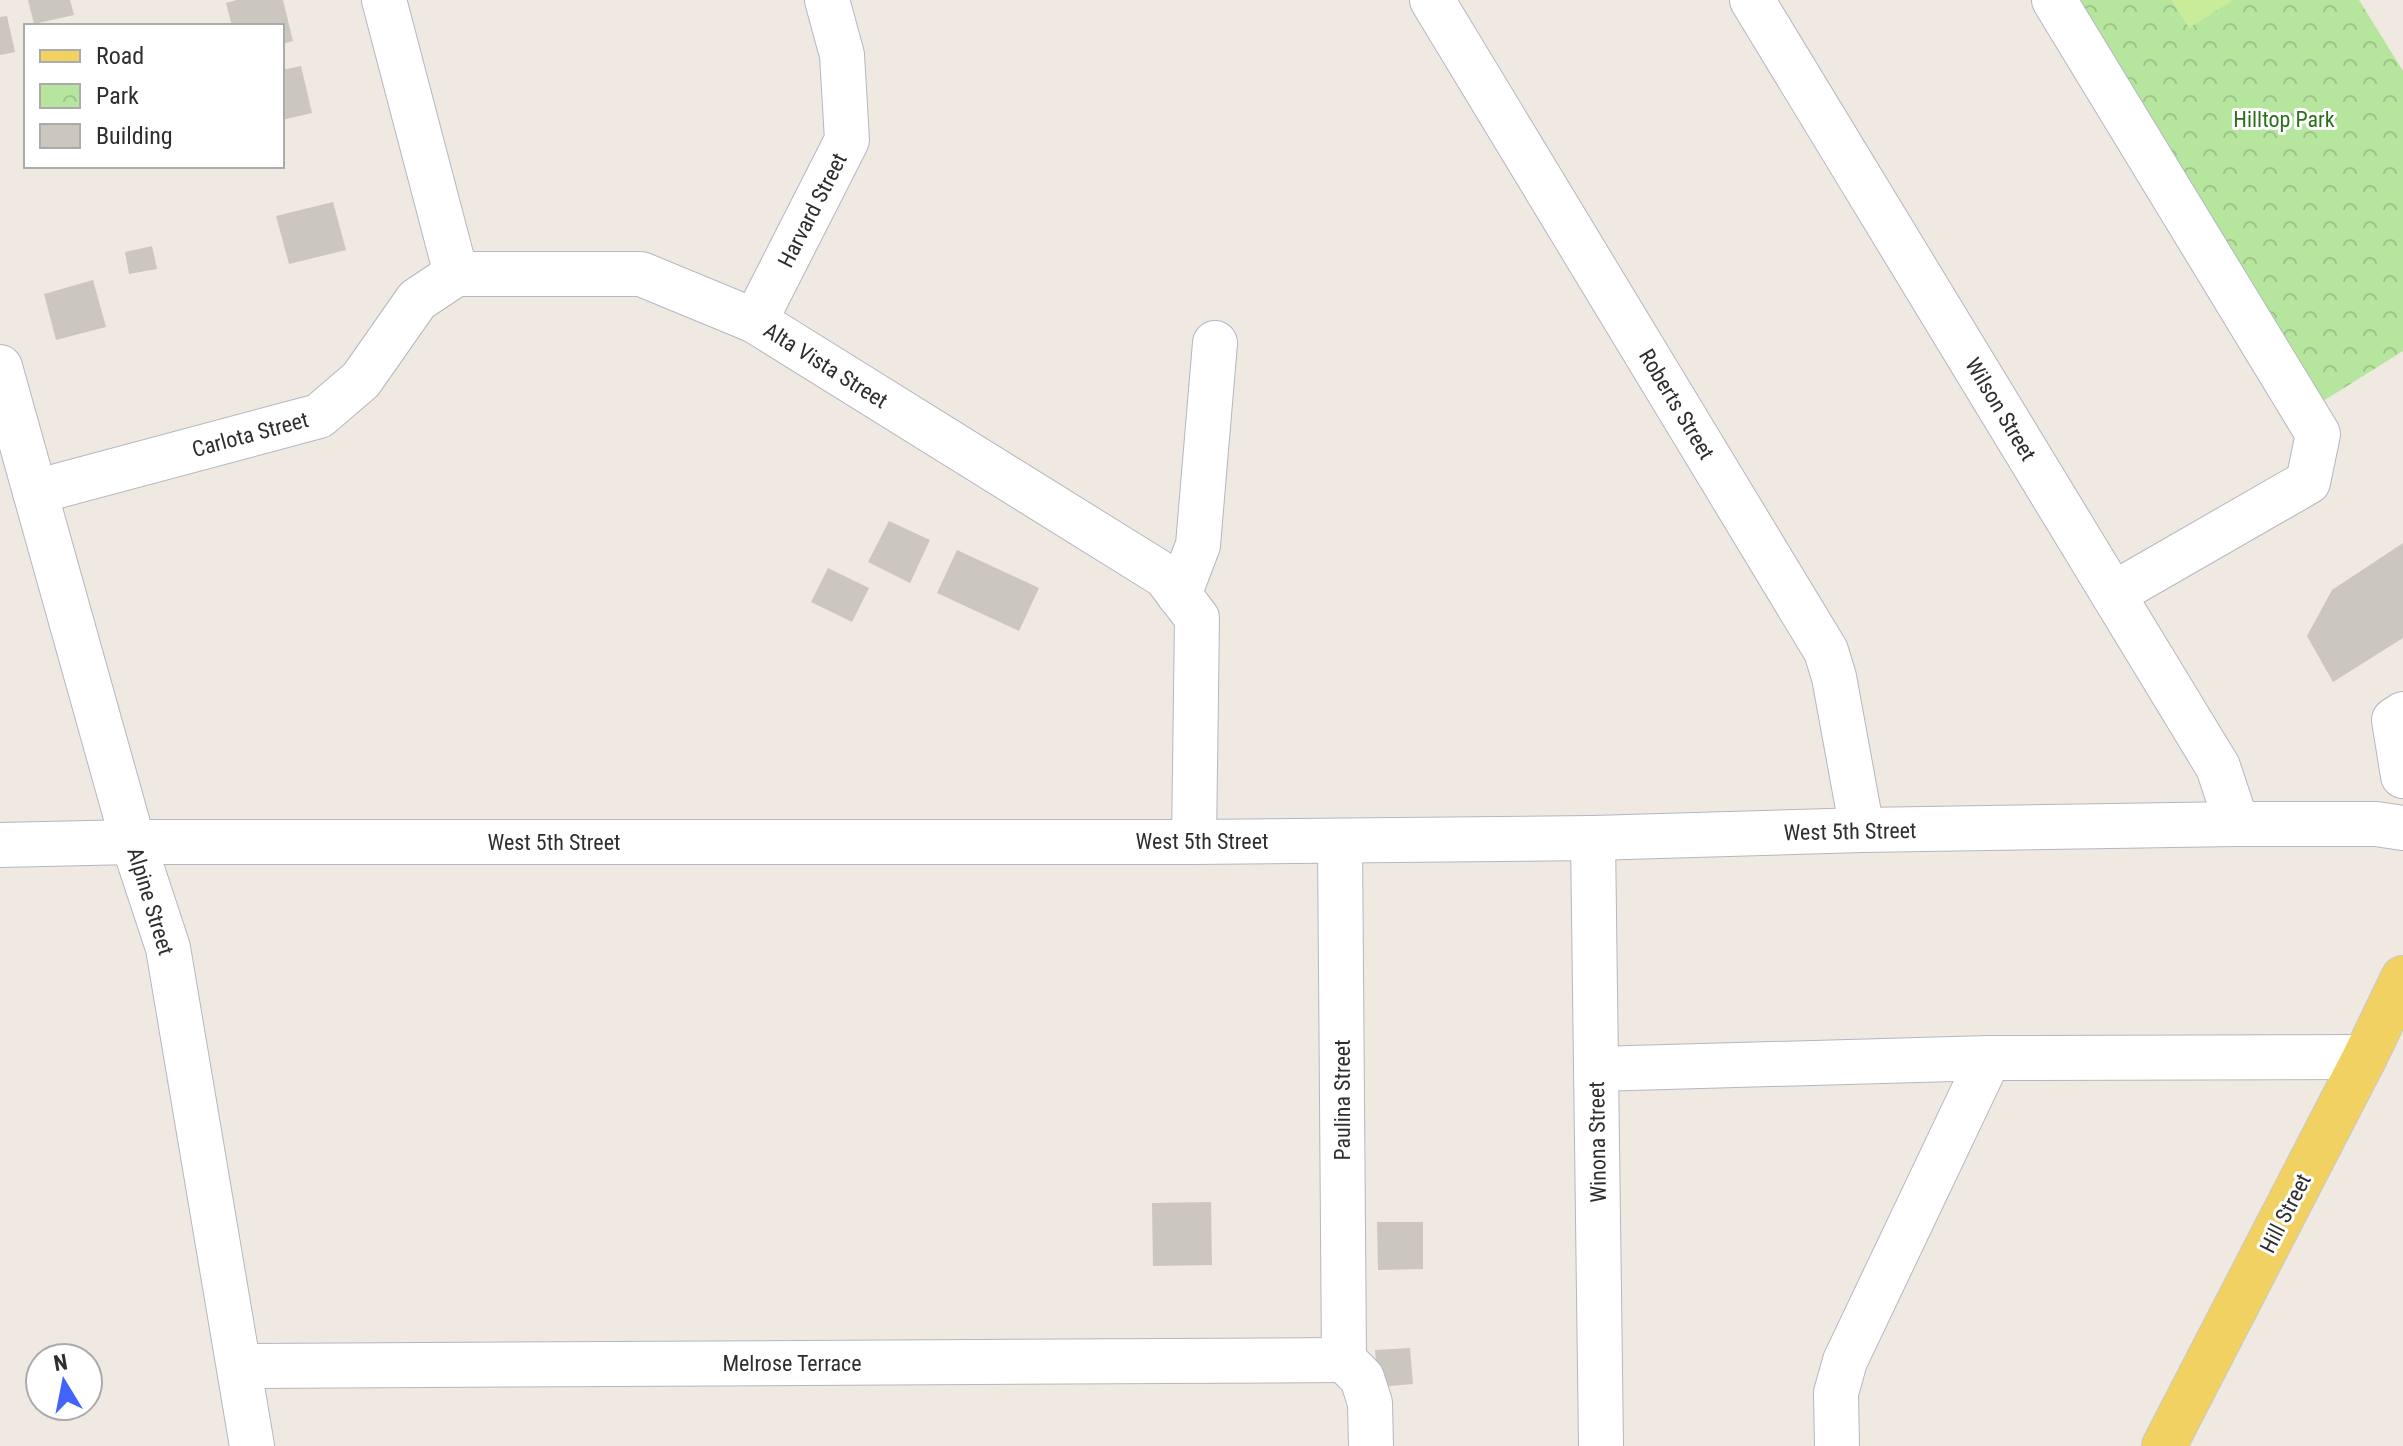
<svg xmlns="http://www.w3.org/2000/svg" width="2403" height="1446" font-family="'Roboto Condensed',sans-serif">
<defs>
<pattern id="park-crowns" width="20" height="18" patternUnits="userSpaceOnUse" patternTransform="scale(2)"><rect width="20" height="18" fill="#b6e59e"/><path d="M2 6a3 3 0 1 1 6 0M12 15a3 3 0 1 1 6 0" fill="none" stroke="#9dc588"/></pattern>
</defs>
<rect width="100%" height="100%" fill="#efe9e1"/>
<polygon fill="url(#park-crowns)" points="2069,0 2359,0 2403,71 2403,351 2320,403"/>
<polygon fill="#c9ec9a" points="2171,0 2231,0 2232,1 2189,28"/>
<g fill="#cbc7bf">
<polygon points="28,0 70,0 74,15 34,24"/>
<polygon points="237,0 283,0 293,41 282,44 282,26 232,26 226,3"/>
<polygon points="7,16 15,52 0,55 0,17"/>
<polygon points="301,66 312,113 282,120 282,70"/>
<polygon points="333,202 346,250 289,264 276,216"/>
<polygon points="152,246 157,269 129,274 125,252"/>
<polygon points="93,280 106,327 56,340 44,294"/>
<polygon points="889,521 930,540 910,583 868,562"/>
<polygon points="2403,543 2403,638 2333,682 2307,636 2332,590"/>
<polygon points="957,550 1039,588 1019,631 937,593"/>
<polygon points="828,568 869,588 852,622 811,602"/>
<polygon points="1211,1202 1212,1265 1153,1266 1152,1203"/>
<polygon points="1377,1222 1423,1222 1423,1269 1378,1270"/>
<polygon points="1410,1348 1413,1384 1378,1387 1375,1350"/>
</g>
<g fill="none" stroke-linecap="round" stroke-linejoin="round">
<g stroke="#b4b7c1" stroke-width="46">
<g id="minor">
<polyline points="384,0 456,274"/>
<polyline points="1432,0 1826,651 1834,677 1862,830"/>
<polyline points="1752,0 2218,767 2237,824"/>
<polyline points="2054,0 2318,434 2308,482 2113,594"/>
<polyline points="456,274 641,274 755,321 1165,576 1197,618 1194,842"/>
<polyline points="755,321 847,140 842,55 827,0"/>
<polyline points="0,367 133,842 168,948 252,1446"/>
<polyline points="35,492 319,416 361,380 417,300 456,274"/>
<polyline points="1179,595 1198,545 1215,343"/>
<polyline points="2403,714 2394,720 2403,776"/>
<polyline points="1593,838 1601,1446"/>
<polyline points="1340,841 1344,1360"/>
<polyline points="0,845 133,842 1194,842 1593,838 1862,830 2237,824 2376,824 2403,828"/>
<polyline points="1596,1069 1989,1058 2365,1057"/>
<polyline points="1344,1360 1362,1378 1370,1403 1371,1446"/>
<polyline points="239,1366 1344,1360"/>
<polyline points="1837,1446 1836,1393 1845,1361 1989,1058"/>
</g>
</g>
<g stroke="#c9c9c9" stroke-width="46">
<polyline id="major" points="2164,1446 2365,1057 2403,978"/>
</g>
<use href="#minor" stroke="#fff" stroke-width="44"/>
<use href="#major" stroke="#f2d163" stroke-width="44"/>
</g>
<g text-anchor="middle" stroke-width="6" stroke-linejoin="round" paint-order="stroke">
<g font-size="22" fill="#2c6e1b" stroke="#fff">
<text x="2284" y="127">Hilltop Park</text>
</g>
<g font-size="22" fill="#2e2e2e" stroke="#fff">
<text transform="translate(812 210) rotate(-63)" y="8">Harvard Street</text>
<text transform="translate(826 365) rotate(32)" y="8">Alta Vista Street</text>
<text transform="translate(1677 404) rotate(59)" y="8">Roberts Street</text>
<text transform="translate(2001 409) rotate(59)" y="8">Wilson Street</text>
<text transform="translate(250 434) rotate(-15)" y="8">Carlota Street</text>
<text transform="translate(1850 831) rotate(-1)" y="8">West 5th Street</text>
<text x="1202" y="849">West 5th Street</text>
<text x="554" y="850">West 5th Street</text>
<text transform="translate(151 901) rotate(73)" y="8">Alpine Street</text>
<text transform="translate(1342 1100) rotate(-90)" y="8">Paulina Street</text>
<text transform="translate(1597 1142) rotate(-91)" y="8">Winona Street</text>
<text transform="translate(2285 1213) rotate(-63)" y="8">Hill Street</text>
<text x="792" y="1371">Melrose Terrace</text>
</g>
</g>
<rect x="24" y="24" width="260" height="144" fill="#ffffff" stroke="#ababab" stroke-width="2"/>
<rect x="40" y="50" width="40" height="12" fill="#f2d163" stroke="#ababab" stroke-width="2"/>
<text x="96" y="64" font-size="24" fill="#2e2e2e">Road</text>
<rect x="40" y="84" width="40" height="24" fill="url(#park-crowns)" stroke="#ababab" stroke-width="2"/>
<text x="96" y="104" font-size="24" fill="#2e2e2e">Park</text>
<rect x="40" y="124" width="40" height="24" fill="#cbc7bf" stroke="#ababab" stroke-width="2"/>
<text x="96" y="144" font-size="24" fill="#2e2e2e">Building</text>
<g transform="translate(64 1382) rotate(350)"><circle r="38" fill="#ffffff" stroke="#ababab" stroke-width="2"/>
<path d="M0-6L14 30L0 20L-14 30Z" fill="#4264fb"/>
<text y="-12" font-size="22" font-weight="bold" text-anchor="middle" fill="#2e2e2e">N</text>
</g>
</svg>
